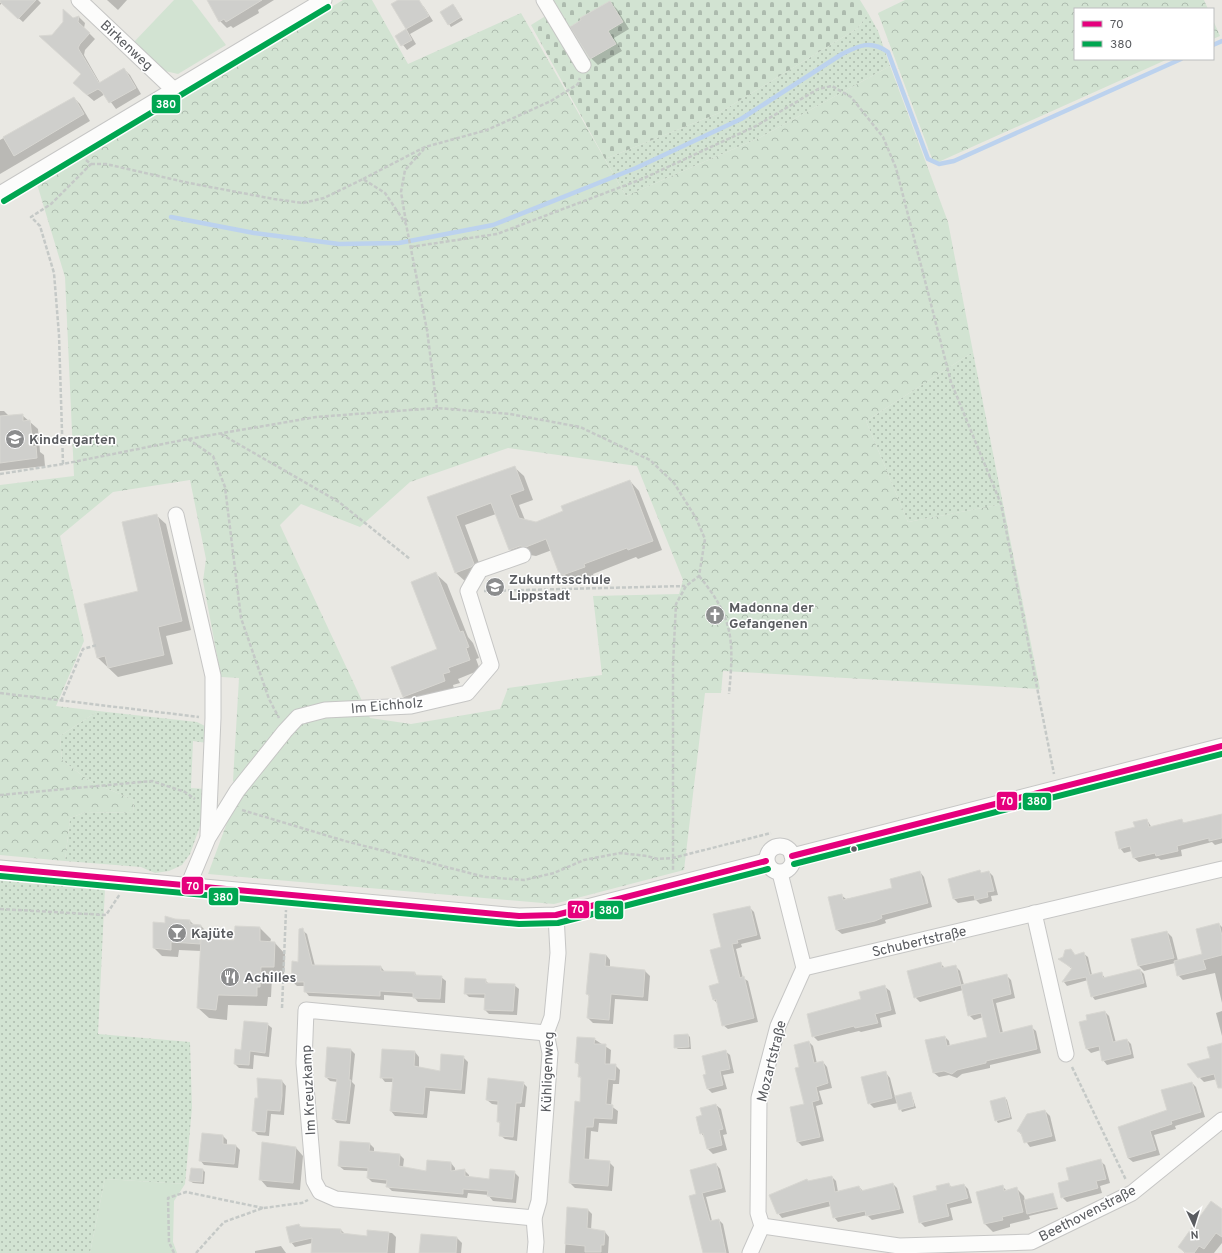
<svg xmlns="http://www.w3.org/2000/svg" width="1222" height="1253" font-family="Overpass,sans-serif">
<defs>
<pattern id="grass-dots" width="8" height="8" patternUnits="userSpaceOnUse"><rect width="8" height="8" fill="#d2e3d2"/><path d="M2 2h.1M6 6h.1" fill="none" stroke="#adbbae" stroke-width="1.8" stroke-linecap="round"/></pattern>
<pattern id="forest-crowns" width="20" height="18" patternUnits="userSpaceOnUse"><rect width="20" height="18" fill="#d2e3d2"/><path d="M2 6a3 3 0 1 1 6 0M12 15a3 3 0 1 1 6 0" fill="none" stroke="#adbbae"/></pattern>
<pattern id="cemetery-stones" width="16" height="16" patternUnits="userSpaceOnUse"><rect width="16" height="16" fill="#d2e3d2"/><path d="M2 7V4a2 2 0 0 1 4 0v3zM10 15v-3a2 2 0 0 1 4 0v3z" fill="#adbbae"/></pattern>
</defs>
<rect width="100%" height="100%" fill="#e9e8e3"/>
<g fill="url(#grass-dots)">
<polygon points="868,13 878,31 890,66 761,137 626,196 605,159 719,113 858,28"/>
<polygon points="973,352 1003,504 908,522 866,421"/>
<polygon points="98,711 197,722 207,727 207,743 193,741 191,788 205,789 204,815 190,854 182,865 169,871 155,873 141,867 65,861 70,818 86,812 133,813 134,800 91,782 62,760 60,736"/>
<polygon points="0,879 105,888 98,1034 190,1042 192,1108 185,1184 105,1179 90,1253 0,1253"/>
</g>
<g fill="url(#forest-crowns)" fill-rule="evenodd">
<path d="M343,0H372L408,64L521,13L626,196L761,137L890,66L948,222L973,352L866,421L908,522L1003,504L1040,689L723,671L721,693H705L684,870L554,904L208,874L228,820L242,790L233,781L239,678L221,677L203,581L206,559L190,480L113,492L60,536L84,641L56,706L98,711L60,736L62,760L91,782L134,800L133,813L86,812L70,818L65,861L0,855V485L74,476L65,277L37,184ZM508,448L637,466L683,580L679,594L593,596L602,675L508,688L500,709L411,724L370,718L280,525L301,504L360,527L410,482Z"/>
<polygon points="905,0 1204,0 1208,9 1075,9 1075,59 1168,59 934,164 878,13"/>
<polygon points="1213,20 1220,36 1213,39"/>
</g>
<polygon fill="url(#cemetery-stones)" points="552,0 860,0 868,13 858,28 719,113 605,159 531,25 557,9"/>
<g fill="#d2e3d2">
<polygon points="174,0 192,0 226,45 178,74 165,71 134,42"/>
<polygon points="105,1179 185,1184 174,1201 173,1242 177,1253 90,1253"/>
</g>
<g fill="#0003">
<polygon points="0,0 38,0 41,3 23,22 2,3 0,5"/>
<polygon points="107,0 127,0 118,10"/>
<polygon points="208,0 274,0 258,10 259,13 233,28 231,26 227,28 220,21"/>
<polygon points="400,0 416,0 424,7 433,21 410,34 416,44 407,50 396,36 407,29 392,5"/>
<polygon points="610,2 617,9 629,29 614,38 622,51 598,65 591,58"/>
<polygon points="455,7 463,20 451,27 441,12"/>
<polygon points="79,17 85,23 84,28 95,39 85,50 84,55 100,83 124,69 130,75 141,94 116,109 105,94 94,101 80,89 82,75 52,36 73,19"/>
<polygon points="74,98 80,104 90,121 0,174 0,140"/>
<polygon points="0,411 4,411 9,416 22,415 38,429 40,452 44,455 45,466 0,471"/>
<polygon points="514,467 524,476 533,500 519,505 525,520 536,523 565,512 630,481 639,491 662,550 638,559 636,557 593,574 594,576 571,585 561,575 552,550 536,556 530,555 519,559 510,550 496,514 465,525 483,574 466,582 456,573 428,498"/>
<polygon points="156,515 166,524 191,630 166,636 173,664 118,677 98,658 139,592"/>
<polygon points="436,574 447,584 468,637 473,643 479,658 476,659 480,670 458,679 460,683 453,685 455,692 414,707 403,697 438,650"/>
<polygon points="1222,814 1222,843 1215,845 1212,842 1181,850 1182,856 1161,860 1158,858 1139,862 1134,858 1132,851 1124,853 1120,848 1136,828 1147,820 1152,828 1182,821 1185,824"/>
<polygon points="920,872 924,877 932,907 885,920 886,923 880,925 842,934 837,930 829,898 841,895 846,899 893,889"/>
<polygon points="980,872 982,874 989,872 993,876 998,895 991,896 992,901 980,904 976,900 958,903 954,899"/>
<polygon points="750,908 754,912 761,939 741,944 742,947 736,949 743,978 748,981 758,1022 728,1029 723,1025 718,1004 714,1000 720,984 722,947"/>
<polygon points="175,920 190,921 194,925 201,926 209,934 208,940 235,941 260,928 271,939 270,943 275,943 285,954 284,978 272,977 271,997 268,997 267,1006 228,1005 227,1020 209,1018 198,1008 201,951 179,950 178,957 162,956 154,948 154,924 166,924"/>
<polygon points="1219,924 1222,927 1222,1003 1215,973 1183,980 1178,975 1175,963 1144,971 1139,966 1133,940 1167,932 1172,937 1178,961 1203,955"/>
<polygon points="302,930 307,934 315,966 381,967 385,972 415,973 417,976 441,977 446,981 445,1003 418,1002 414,997 384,995 384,1000 309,996 305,991 305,986 297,986 292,981 299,963"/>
<polygon points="1084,954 1088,957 1092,975 1101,973 1105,978 1140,970 1144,974 1147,987 1095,1000 1092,996 1088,980 1067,986 1064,982 1072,969 1060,959"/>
<polygon points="606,955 610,960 610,968 645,971 650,976 648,1001 615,999 613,1024 593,1023 588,1018 590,997 587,994"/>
<polygon points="941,964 946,969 956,967 960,971 964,985 1006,975 1011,980 1015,998 996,1003 1003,1033 1031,1027 1036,1031 1041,1053 990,1065 990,1068 962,1074 957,1078 949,1075 939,1077 934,1073 945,1037 949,1041 950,1047 988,1038 983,1017 974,1020 969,1015 963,990 920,1002 915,997"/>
<polygon points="485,980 489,984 514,985 519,989 517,1015 489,1014 485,1010 485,998 469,997 465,993"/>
<polygon points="885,987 890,991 896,1014 880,1018 882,1027 861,1032 859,1031 818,1041 813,1036 862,1000"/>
<polygon points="1222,1011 1222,1036 1216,1013"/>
<polygon points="1105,1012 1109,1016 1116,1043 1127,1040 1131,1044 1134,1058 1107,1065 1103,1060 1101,1050 1091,1053 1087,1049 1088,1021"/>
<polygon points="267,1024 272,1028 269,1057 254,1055 253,1069 239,1068 235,1064 242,1051"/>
<polygon points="688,1035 690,1037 691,1049 678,1049 675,1047"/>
<polygon points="594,1039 611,1050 610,1065 615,1065 620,1070 619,1084 613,1084 611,1106 618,1111 617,1124 599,1123 598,1132 591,1131 589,1160 609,1162 614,1167 612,1191 575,1188 570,1183 581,1103 582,1079 579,1076 580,1066 576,1062"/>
<polygon points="809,1042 813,1046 817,1064 823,1062 827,1067 832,1088 819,1091 823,1104 816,1106 824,1141 802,1146 798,1142 805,1104 801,1068"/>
<polygon points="1222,1044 1222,1078 1204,1082 1199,1077"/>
<polygon points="351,1050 355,1054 352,1082 355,1085 350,1124 337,1123 333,1119 338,1082 330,1081 326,1077"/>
<polygon points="725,1051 730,1055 734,1073 723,1075 727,1089 712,1093 707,1088 707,1075"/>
<polygon points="415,1052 419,1057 419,1067 440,1072 463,1057 468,1062 465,1094 430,1091 427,1118 395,1116 391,1111 393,1082 385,1082 381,1077"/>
<polygon points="885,1072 890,1078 895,1097 911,1093 916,1108 902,1112 898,1103 874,1108 869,1103"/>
<polygon points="282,1081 286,1086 284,1115 271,1114 269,1136 258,1135 253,1130 259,1100"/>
<polygon points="523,1083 527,1087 525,1107 520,1107 517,1141 505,1139 500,1135 501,1125 498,1121 499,1105 492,1104 487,1100"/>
<polygon points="1192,1083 1196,1087 1205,1117 1175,1126 1176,1129 1154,1135 1160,1155 1133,1162 1128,1158 1120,1128 1168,1111"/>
<polygon points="1005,1098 1007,1100 1012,1119 998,1123 996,1120"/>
<polygon points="716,1105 721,1109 727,1134 723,1135 727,1150 713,1154 708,1149 705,1138 701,1133"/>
<polygon points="1045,1111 1050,1116 1056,1141 1030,1147 1018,1130"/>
<polygon points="223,1136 227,1140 227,1145 236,1146 240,1150 238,1168 204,1165 200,1160"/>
<polygon points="370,1144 374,1148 374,1153 400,1155 404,1159 403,1167 427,1172 451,1163 455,1168 455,1171 465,1171 469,1175 469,1177 490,1180 514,1172 519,1177 516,1203 493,1201 488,1195 468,1193 467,1198 392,1191 387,1186 388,1184 372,1182 368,1178 368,1171 344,1170 339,1166"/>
<polygon points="296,1148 303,1156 300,1190 267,1187 260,1179"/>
<polygon points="1100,1161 1105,1165 1110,1183 1100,1186 1102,1193 1067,1202 1062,1197 1071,1181"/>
<polygon points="716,1164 720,1169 726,1192 706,1197 712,1221 719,1220 723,1224 729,1253 704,1253 698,1195"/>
<polygon points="203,1170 205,1172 204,1184 193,1183 190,1181"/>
<polygon points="832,1177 836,1181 838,1192 859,1187 863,1191 893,1184 897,1188 904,1213 872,1220 867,1215 838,1222 834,1217 831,1206 782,1218 778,1213 807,1180 809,1182"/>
<polygon points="949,1184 952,1188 964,1185 968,1189 972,1203 950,1208 953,1220 925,1227 920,1222 939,1191"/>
<polygon points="1003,1187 1007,1191 1016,1188 1024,1196 1025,1201 1052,1194 1058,1209 1029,1216 1030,1219 1010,1224 1010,1227 993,1232 985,1224"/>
<polygon points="568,1208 588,1210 592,1214 591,1230 605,1232 609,1237 608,1253 565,1253"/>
<polygon points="1222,1210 1222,1243 1214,1253 1185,1253 1179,1247"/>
<polygon points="299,1225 302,1228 341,1230 345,1234 368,1237 368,1231 392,1233 396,1237 395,1253 312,1253 312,1243 295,1247 291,1242"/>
<polygon points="457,1238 462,1243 461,1253 420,1253"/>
<polygon points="281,1246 286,1253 255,1253 255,1251"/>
</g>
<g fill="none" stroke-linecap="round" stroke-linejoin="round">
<g stroke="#bcd2ee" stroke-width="4.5">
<polyline points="1213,45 1222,41"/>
<path d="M171,217L254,233L339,244L399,243L493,225L636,168L741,119L842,54C860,45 871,40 888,52L928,159L939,164L954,161L1181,59"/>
</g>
</g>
<g fill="#cfcfcc" stroke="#d8d7d2">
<polygon points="0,0 36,0 18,19 0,2"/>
<polygon points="207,0 262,0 226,22 224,19 219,22"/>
<polygon points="398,0 419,0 429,16 406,29 412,40 401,46 395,36 406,29 391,4"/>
<polygon points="610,1 623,22 608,31 616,44 590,59 570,27 581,20 580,18"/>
<polygon points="453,4 461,17 448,25 440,12"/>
<polygon points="63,9 73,18 79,16 78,22 90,33 80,44 78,48 99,83 124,68 136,88 109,103 102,92 98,89 87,95 73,83 81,74 39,36 52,35 63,22"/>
<polygon points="74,97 84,114 14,156 3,137"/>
<polygon points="23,414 23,421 30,420 33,447 36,446 37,458 0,463 0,416"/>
<polygon points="515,466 524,490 510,495 519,518 536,522 563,511 561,506 630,480 653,541 628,550 627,548 584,564 585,567 560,576 546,539 526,547 520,546 509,550 491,503 456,516 474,564 471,567 455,573 427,497"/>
<polygon points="157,514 182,621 158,627 164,655 108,668 105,656 97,658 84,604 138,591 122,522"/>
<polygon points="436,572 460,632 463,631 469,647 466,648 470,660 448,668 450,672 443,674 445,681 403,697 391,667 437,649 411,582"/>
<polygon points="1222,814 1222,838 1209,841 1209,838 1177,846 1178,851 1156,856 1155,853 1133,858 1130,846 1119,849 1115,832 1135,827 1133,822 1147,819 1149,827 1182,819 1183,823"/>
<polygon points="980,870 981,873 989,871 994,891 987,892 988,897 975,900 974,895 953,899 948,879"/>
<polygon points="920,871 928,903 881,915 882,918 875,921 836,930 828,897 842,894 843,900 892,888 890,879"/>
<polygon points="750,906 757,935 737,940 738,943 732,944 740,978 744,976 754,1018 722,1026 716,999 713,1000 709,986 719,983 710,950 721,947 713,914"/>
<polygon points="165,916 175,919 190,920 190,924 201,925 200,944 171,942 171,950 153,948 153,922 165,923"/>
<polygon points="1219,923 1222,936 1222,955 1203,960 1206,969 1177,976 1174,961 1202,954 1196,929"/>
<polygon points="235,926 260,927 260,941 275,942 274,967 261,967 260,987 257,987 257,996 218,995 216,1010 197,1008 201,939 234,940"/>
<polygon points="303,928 312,965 381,966 381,971 415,972 415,975 442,976 440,999 413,998 413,993 380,991 380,996 304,992 304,982 291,982 292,961 298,962 299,929"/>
<polygon points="1167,931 1174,958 1138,966 1131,939"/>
<polygon points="1071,949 1075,955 1084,952 1090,975 1102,972 1103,978 1140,969 1144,983 1091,997 1086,977 1062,982 1072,968 1058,959 1063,957 1065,950"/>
<polygon points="590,953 606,955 605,966 645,970 643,997 611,994 609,1020 587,1018 589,995 586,994"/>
<polygon points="941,962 942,968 956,965 961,985 914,998 907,971"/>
<polygon points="1007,974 1011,994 992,999 1000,1033 1032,1025 1037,1049 986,1061 986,1063 957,1070 952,1074 944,1071 933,1073 925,1040 945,1036 947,1046 987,1037 981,1013 968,1016 961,985"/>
<polygon points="465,978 486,979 486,983 515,984 513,1011 484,1010 485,994 464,994"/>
<polygon points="885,985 891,1010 875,1014 878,1023 855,1028 854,1026 812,1037 807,1014 861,999 859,992"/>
<polygon points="1105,1011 1113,1042 1127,1039 1131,1054 1102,1061 1099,1046 1086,1049 1079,1022 1087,1020 1086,1015"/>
<polygon points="244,1021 268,1023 265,1053 250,1051 249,1065 234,1064 235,1049 241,1050"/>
<polygon points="688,1034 689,1047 674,1048 674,1035"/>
<polygon points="577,1037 595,1038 594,1044 606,1044 605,1064 616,1064 615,1080 608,1079 606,1104 613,1105 612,1119 594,1118 593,1127 586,1127 584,1159 610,1161 608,1186 569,1183 575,1101 580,1102 581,1077 578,1077 579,1063 575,1063"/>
<polygon points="809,1041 814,1063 823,1061 828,1083 816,1087 819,1100 812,1102 820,1137 797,1142 790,1107 804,1104 795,1068 799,1067 794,1045"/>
<polygon points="1222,1043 1222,1088 1218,1088 1214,1074 1198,1078 1187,1064 1210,1058 1207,1047"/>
<polygon points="327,1047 351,1049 349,1080 351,1080 346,1121 332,1119 337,1079 325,1077"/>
<polygon points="382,1049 415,1051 414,1066 440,1071 441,1054 464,1056 461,1090 425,1087 423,1114 390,1111 393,1078 380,1078"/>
<polygon points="726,1050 730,1069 720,1071 723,1085 707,1089 703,1075 706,1074 702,1056"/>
<polygon points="886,1071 892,1098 868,1104 861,1077"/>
<polygon points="257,1078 282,1080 282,1096 280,1111 267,1110 265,1132 252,1131 255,1098 258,1098"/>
<polygon points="488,1078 524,1082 521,1103 516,1103 513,1137 499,1136 500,1122 497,1122 498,1101 486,1100"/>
<polygon points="1192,1082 1201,1112 1171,1121 1172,1124 1150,1131 1156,1150 1128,1158 1118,1127 1167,1110 1161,1090"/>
<polygon points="911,1092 914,1106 899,1110 895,1096"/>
<polygon points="1005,1097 1010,1117 995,1121 990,1101"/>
<polygon points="716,1104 723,1129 719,1130 722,1145 707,1149 703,1133 700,1134 696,1117 702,1115 700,1108"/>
<polygon points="1045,1110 1052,1136 1024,1143 1021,1133 1017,1131 1027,1114"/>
<polygon points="202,1133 223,1135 223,1144 236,1145 234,1164 199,1161"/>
<polygon points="340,1141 370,1143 369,1151 400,1154 399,1166 426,1171 427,1160 451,1162 451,1171 465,1169 465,1176 489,1179 490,1169 515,1171 512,1199 487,1196 488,1191 463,1189 463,1194 386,1187 387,1180 367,1178 368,1168 338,1166"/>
<polygon points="262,1142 296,1147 293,1183 259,1180"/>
<polygon points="1101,1159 1106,1179 1096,1181 1098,1188 1061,1198 1058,1183 1069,1180 1066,1168"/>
<polygon points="716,1163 722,1188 702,1193 710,1221 719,1219 726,1253 703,1253 689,1196 696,1194 690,1170"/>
<polygon points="191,1168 203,1169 202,1182 189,1181"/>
<polygon points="832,1176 835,1192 859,1186 861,1191 893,1183 900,1209 866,1216 865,1211 833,1218 829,1201 777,1214 769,1195 807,1179 808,1181"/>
<polygon points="949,1183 950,1187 964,1184 968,1198 946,1204 949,1216 919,1223 913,1196 937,1190 936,1186"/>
<polygon points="1003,1185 1004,1191 1017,1187 1023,1212 1002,1217 1003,1220 984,1224 976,1192"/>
<polygon points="1053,1193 1057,1207 1027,1214 1024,1200"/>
<polygon points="1211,1201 1222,1209 1222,1237 1216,1233 1204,1249 1199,1246 1194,1253 1186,1253 1178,1247"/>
<polygon points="567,1207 588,1209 587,1228 605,1231 604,1245 601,1245 601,1252 585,1252 585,1246 565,1244"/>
<polygon points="299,1224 300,1227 341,1229 341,1233 367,1236 367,1230 389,1232 387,1253 311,1253 312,1238 290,1243 286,1227"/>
<polygon points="421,1234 457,1237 456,1253 419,1253"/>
</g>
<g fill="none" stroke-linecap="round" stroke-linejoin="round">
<g stroke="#c6c6c5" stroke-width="17">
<g id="minor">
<polyline points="79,0 175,91"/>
<polyline points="544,0 583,65"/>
<polyline points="0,194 324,0"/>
<polyline points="176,515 213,676 213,718 208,835"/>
<circle cx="780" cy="859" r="13"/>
<polyline points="792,856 1222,746"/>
<polyline points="0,868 519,916 556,915 766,861"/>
<polyline points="188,886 208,838 237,791 285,731 298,717 325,710 411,706 467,693 491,665 468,591 480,570 523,555"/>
<polyline points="1034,913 1066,1054"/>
<polyline points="804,968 1222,869"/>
<polyline points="534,1218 336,1199 320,1192 314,1181 304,1063 306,1010 546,1033"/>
<polyline points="762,1226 899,1246 1031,1242 1132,1193 1222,1120"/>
<polyline points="535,1253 536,1242 534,1218 539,1201 550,1053 546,1033 552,1017 558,953 556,915"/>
<polyline points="750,1253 762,1226 758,1213 759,1098 778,1026 804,968 780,873"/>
</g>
</g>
<g stroke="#c5c9c7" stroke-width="2.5" stroke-dasharray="4 2" stroke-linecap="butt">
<polyline points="91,164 106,164 189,183 274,199 303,203 324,198 363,179 385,193 406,224 427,330 437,408"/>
<polyline points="363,179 425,147 487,130 551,101 578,84 580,78"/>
<polyline points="406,222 401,192 405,170 424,149"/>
<polyline points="410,247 497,234 642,179 756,126 818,89 832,86 851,97 883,137 896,168 951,382 1001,504 1054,774"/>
<polyline points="221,434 339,502 410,559"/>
<polyline points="188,439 213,456 225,487 241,618 269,699 279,718"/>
<polyline points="63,464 59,335 54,273 40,226 31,217 51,204 91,164 86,160"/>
<polyline points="0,474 63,464 188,439 316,417 437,408 510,414 580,427 650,460 674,483 696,518 705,539 699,576 686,586 676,604 673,664 673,871"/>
<path d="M699,576C734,618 734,641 729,694"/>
<polyline points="484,591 685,586"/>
<polyline points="0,693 199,717"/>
<polyline points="61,701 83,649 97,645"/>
<polyline points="0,795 152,781 185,792 195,799"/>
<polyline points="242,810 345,841 485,877 524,880 554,873 584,860 620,853 647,856 658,859 673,858 771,833"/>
<polyline points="0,909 106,915 120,894"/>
<polyline points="282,1008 286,910"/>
<polyline points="1072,1067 1126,1180"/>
<polyline points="174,1253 169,1242 168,1198 186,1192 263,1208"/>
<polyline points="196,1253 224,1222 263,1208 302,1203 308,1200"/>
</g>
<use href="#minor" stroke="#fcfcfb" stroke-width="15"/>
<g stroke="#fff" stroke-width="9">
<g id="bus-1">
<polyline points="792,856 1222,746"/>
<polyline points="0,868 519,916 556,915 766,861"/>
</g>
</g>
<g stroke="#fff" stroke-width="9">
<g id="bus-2">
<polyline points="4,201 328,7"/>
<polyline points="794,864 1222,754"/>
<polyline points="0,876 519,924 558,923 768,869"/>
</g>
</g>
<use href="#bus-1" stroke="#e5007d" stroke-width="6"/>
<use href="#bus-2" stroke="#00a651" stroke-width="6"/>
</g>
<defs>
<g id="school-disc" transform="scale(1)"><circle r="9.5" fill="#8c8d8e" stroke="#fff"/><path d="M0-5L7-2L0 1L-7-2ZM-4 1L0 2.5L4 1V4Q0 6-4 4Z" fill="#fff"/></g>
<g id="church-disc" transform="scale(1)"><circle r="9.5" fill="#8c8d8e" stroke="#fff"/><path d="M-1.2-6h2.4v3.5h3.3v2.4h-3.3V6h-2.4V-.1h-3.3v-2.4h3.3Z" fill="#fff"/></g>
<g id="bar-disc" transform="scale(1)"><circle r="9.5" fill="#8c8d8e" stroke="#fff"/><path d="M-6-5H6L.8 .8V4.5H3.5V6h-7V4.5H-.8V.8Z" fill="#fff"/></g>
<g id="restaurant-disc" transform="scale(1)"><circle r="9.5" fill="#8c8d8e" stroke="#fff"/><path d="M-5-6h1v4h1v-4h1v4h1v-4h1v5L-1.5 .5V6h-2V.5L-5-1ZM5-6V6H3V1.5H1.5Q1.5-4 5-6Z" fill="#fff"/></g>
</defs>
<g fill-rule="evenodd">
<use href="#school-disc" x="15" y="439"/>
<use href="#school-disc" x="495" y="587"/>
<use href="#church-disc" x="715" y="615"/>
<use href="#bar-disc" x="177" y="933"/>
<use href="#restaurant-disc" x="230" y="977"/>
</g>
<circle fill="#5a5c60" stroke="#fff" stroke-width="1.5" cx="854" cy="849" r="3.5"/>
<g text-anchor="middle" stroke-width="3" stroke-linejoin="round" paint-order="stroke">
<g font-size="14" fill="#5a5c60" stroke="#fff">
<text transform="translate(127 45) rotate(43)" y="5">Birkenweg</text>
<text transform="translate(387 705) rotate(-5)" y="5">Im Eichholz</text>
<text transform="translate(919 941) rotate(-13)" y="5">Schubertstraße</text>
<text transform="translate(771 1061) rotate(-76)" y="5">Mozartstraße</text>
<text transform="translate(547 1072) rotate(-88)" y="5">Kühligenweg</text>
<text transform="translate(308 1090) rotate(-93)" y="5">Im Kreuzkamp</text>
<text transform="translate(1087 1213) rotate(-27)" y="5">Beethovenstraße</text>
</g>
<g font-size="14" font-weight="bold" fill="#5a5c60" stroke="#fff" text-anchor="start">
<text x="29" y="444">Kindergarten</text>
<text x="509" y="584">Zukunftsschule<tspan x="509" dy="16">Lippstadt</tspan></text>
<text x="729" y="612">Madonna der<tspan x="729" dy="16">Gefangenen</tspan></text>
<text x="191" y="938">Kajüte</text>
<text x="244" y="982">Achilles</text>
</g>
</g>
<g stroke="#fff" stroke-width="1.5">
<rect x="151" y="94" width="30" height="20" rx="4" fill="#00a651"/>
<rect x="996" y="791" width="22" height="20" rx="4" fill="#e5007d"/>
<rect x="1022" y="792" width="30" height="19" rx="4" fill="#00a651"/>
<rect x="181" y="876" width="23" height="19" rx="4" fill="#e5007d"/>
<rect x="208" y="887" width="31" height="19" rx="4" fill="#00a651"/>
<rect x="567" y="900" width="23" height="19" rx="4" fill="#e5007d"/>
<rect x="594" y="900" width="30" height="20" rx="4" fill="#00a651"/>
</g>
<g font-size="11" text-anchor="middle" font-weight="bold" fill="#fff">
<text x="166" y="108">380</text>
<text x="1007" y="805">70</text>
<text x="1037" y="805">380</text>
<text x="193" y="890">70</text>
<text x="223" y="901">380</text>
<text x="578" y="913">70</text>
<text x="609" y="914">380</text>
</g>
<rect x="1074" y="8" width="140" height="52" fill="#ffffff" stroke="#bdbebf"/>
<rect x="1082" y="21" width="20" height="6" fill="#e5007d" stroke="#bdbebf"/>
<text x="1110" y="28" font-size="12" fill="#5a5c60">70</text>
<rect x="1082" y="41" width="20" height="6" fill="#00a651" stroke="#bdbebf"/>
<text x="1110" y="48" font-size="12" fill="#5a5c60">380</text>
<g transform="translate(1194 1225) rotate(176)" stroke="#ffffff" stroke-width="3" paint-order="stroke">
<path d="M0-3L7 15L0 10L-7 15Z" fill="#5a5c60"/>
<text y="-6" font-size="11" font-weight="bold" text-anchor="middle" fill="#5a5c60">N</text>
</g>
</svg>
